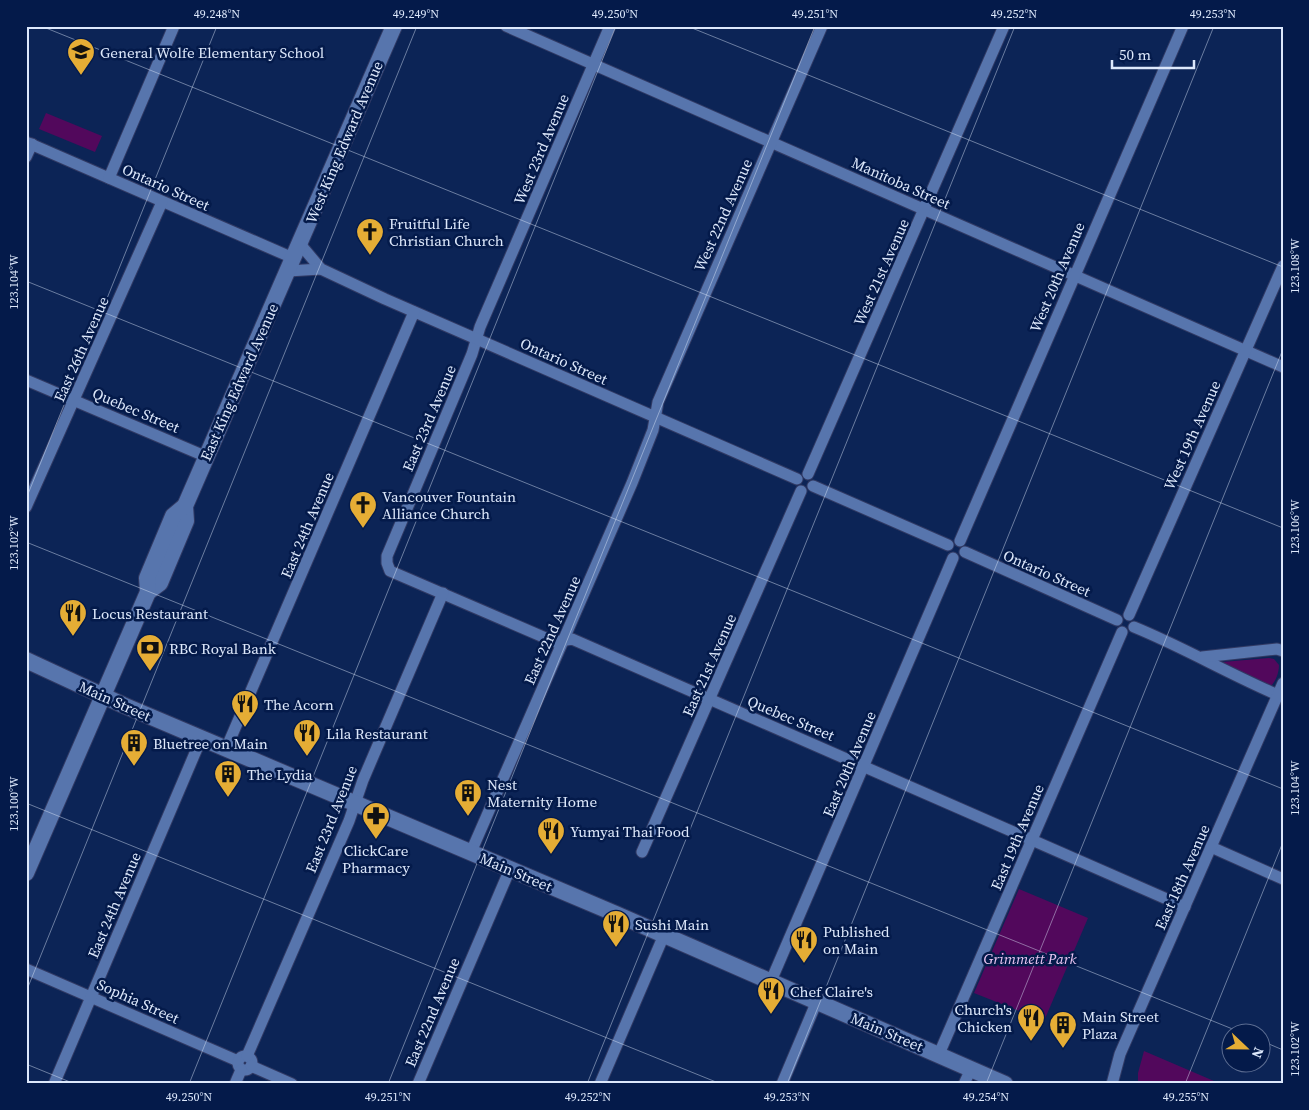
<svg xmlns="http://www.w3.org/2000/svg" width="1309" height="1110" font-family="'Source Serif 4',serif">
<style>
.green{fill:#52085c}
.lines{fill:none;stroke-linecap:round;stroke-linejoin:round}
.street-casing{stroke:#313a64;stroke-width:13}
.secondary-casing{stroke:#313a64;stroke-width:18}
.street{stroke:#5775ad;stroke-width:11}
.secondary{stroke:#5775ad;stroke-width:16}
.ticks{fill:none;stroke:#dde8fb;stroke-width:1;stroke-opacity:0.45}
.labels{text-anchor:middle;dominant-baseline:central;stroke-width:5;stroke-linejoin:round;paint-order:stroke}
.poi-label{font-size:15px;fill:#dde8fb;stroke:#041a4a;text-anchor:start}
.street-label{font-size:15px;fill:#dde8fb;stroke:#041a4a}
.park-label{font-size:15px;font-style:italic;fill:#ecc6f2;stroke:#041a4a}
.neatline{fill:none;stroke:#dde8fb;stroke-width:2}
.ticks-label{font-size:12px;text-anchor:middle;fill:#dde8fb}
</style>
<rect width="100%" height="100%" fill="#0c2456"/>
<g class="green">
<polygon points="46,113 102,136 95,152 39,129"/>
<path d="M1269,658L1274,659L1279,665C1279,672 1276,681 1271,686L1222,665V662Z"/>
<polygon points="1019,889 1088,918 1044,1021 974,993"/>
<polygon points="1144,1051 1221,1084 1138,1084 1138,1073"/>
</g>
<g class="lines">
<defs>
<g id="street">
<polyline points="506,26 1283,367"/>
<polyline points="610,26 480,327 472,354 387,556 387,563 390,571 555,642 572,639 1185,907"/>
<polyline points="26,142 293,258"/>
<polyline points="26,157 32,144"/>
<polyline points="109,178 174,26"/>
<polyline points="300,244 321,269 385,299 797,479"/>
<polyline points="288,271 321,269"/>
<polyline points="26,380 207,457"/>
<polyline points="808,474 1004,26"/>
<polyline points="813,486 948,545"/>
<polyline points="26,507 162,202"/>
<polyline points="960,541 1183,26"/>
<polyline points="965,552 1117,620"/>
<polyline points="1129,615 1283,266"/>
<path d="M1134,627C1183,647 1229,674 1278,695"/>
<polyline points="1202,657 1277,649 1283,651"/>
<polyline points="226,749 414,312"/>
<polyline points="1211,847 1283,879"/>
<polyline points="471,852 632,483 653,430 658,402 822,26"/>
<polyline points="642,852 801,491"/>
<polyline points="26,969 238,1061"/>
<polyline points="771,981 953,558"/>
<polyline points="939,1054 1122,632"/>
<circle cx="245" cy="1063" r="7"/>
<polyline points="247,1056 349,821 363,780 443,593"/>
<polyline points="251,1066 292,1084"/>
<polyline points="54,1084 201,739"/>
<polyline points="235,1084 241,1070"/>
<polyline points="418,1084 510,869"/>
<polyline points="600,1084 664,935"/>
<polyline points="782,1084 817,1001"/>
<polyline points="964,1084 971,1069"/>
<polyline points="1112,1084 1120,1054 1283,683"/>
</g>
<g id="secondary">
<polyline points="148,592 160,583 186,521 185,506 394,26"/>
<polyline points="26,660 123,705 616,914 1005,1084"/>
<polyline points="26,873 148,592 147,578 173,516 185,506"/>
</g>
</defs>
<use href="#street" class="street-casing"/>
<use href="#secondary" class="secondary-casing"/>
<use href="#street" class="street"/>
<use href="#secondary" class="secondary"/>
</g>
<path class="ticks" d="M41,26L1283,528M687,26L1283,267M26,281L1283,789M26,499L217,26M26,542L1240,1032M26,803L721,1084M26,992L417,26M1262,1041L1283,1050M26,1064L75,1084M189,1084L616,26M388,1084L815,26M587,1084L1015,26M787,1084L1214,26M986,1084L1283,349M1185,1084L1283,842"/>
<defs>
<symbol id="school-pin" viewBox="-11 -11 22 30"><path d="M0 17L-7.5 6A9.5 9.5 0 1 1 7.5 6Z" fill="#e5ad35" stroke="#041a4a"/><path d="M0-5L7-2L0 1L-7-2ZM-4 1L0 2.5L4 1V4Q0 6-4 4Z" fill="#111"/></symbol>
<symbol id="church-pin" viewBox="-11 -11 22 30"><path d="M0 17L-7.5 6A9.5 9.5 0 1 1 7.5 6Z" fill="#e5ad35" stroke="#041a4a"/><path d="M-1.2-6h2.4v3.5h3.3v2.4h-3.3V6h-2.4V-.1h-3.3v-2.4h3.3Z" fill="#111"/></symbol>
<symbol id="restaurant-pin" viewBox="-11 -11 22 30"><path d="M0 17L-7.5 6A9.5 9.5 0 1 1 7.5 6Z" fill="#e5ad35" stroke="#041a4a"/><path d="M-5-6h1v4h1v-4h1v4h1v-4h1v5L-1.5 .5V6h-2V.5L-5-1ZM5-6V6H3V1.5H1.5Q1.5-4 5-6Z" fill="#111"/></symbol>
<symbol id="bank-pin" viewBox="-11 -11 22 30"><path d="M0 17L-7.5 6A9.5 9.5 0 1 1 7.5 6Z" fill="#e5ad35" stroke="#041a4a"/><path d="M-6-4H6V4H-6ZM0-2.3a2.3 2.3 0 1 0 0 4.6a2.3 2.3 0 1 0 0-4.6Z" fill="#111"/></symbol>
<symbol id="building-pin" viewBox="-11 -11 22 30"><path d="M0 17L-7.5 6A9.5 9.5 0 1 1 7.5 6Z" fill="#e5ad35" stroke="#041a4a"/><path d="M-4-6H4V6H1V3H-1V6H-4ZM-2.5-4.3h1.7v1.8h-1.7ZM.8-4.3h1.7v1.8H.8ZM-2.5-1h1.7V.8h-1.7ZM.8-1h1.7V.8H.8Z" fill="#111"/></symbol>
<symbol id="pharmacy-pin" viewBox="-11 -11 22 30"><path d="M0 17L-7.5 6A9.5 9.5 0 1 1 7.5 6Z" fill="#e5ad35" stroke="#041a4a"/><path d="M-2-6h4v4h4v4h-4v4h-4v-4h-4v-4h4Z" fill="#111"/></symbol>
</defs>
<g fill-rule="evenodd">
<use href="#school-pin" x="65" y="36" width="32" height="43"/>
<use href="#church-pin" x="354" y="216" width="32" height="43"/>
<use href="#church-pin" x="347" y="489" width="32" height="43"/>
<use href="#restaurant-pin" x="57" y="597" width="32" height="43"/>
<use href="#bank-pin" x="134" y="632" width="32" height="43"/>
<use href="#restaurant-pin" x="229" y="688" width="32" height="43"/>
<use href="#restaurant-pin" x="291" y="717" width="32" height="43"/>
<use href="#building-pin" x="118" y="727" width="32" height="43"/>
<use href="#building-pin" x="212" y="758" width="32" height="43"/>
<use href="#building-pin" x="452" y="777" width="32" height="43"/>
<use href="#pharmacy-pin" x="360" y="800" width="32" height="43"/>
<use href="#restaurant-pin" x="535" y="815" width="32" height="43"/>
<use href="#restaurant-pin" x="600" y="908" width="32" height="43"/>
<use href="#restaurant-pin" x="788" y="924" width="32" height="43"/>
<use href="#restaurant-pin" x="755" y="975" width="32" height="43"/>
<use href="#restaurant-pin" x="1015" y="1002" width="32" height="43"/>
<use href="#building-pin" x="1047" y="1009" width="32" height="43"/>
</g>
<g class="labels">
<g class="poi-label">
<text x="100" y="52">General Wolfe Elementary School</text>
<text x="389" y="223">Fruitful Life<tspan x="389" dy="17">Christian Church</tspan></text>
<text x="382" y="496">Vancouver Fountain<tspan x="382" dy="17">Alliance Church</tspan></text>
<text x="92" y="613">Locus Restaurant</text>
<text x="169" y="648">RBC Royal Bank</text>
<text x="264" y="704">The Acorn</text>
<text x="326" y="733">Lila Restaurant</text>
<text x="153" y="743">Bluetree on Main</text>
<text x="247" y="774">The Lydia</text>
<text x="487" y="784">Nest<tspan x="487" dy="17">Maternity Home</tspan></text>
<text x="570" y="831">Yumyai Thai Food</text>
<text x="376" y="850" text-anchor="middle">ClickCare<tspan x="376" dy="17">Pharmacy</tspan></text>
<text x="635" y="924">Sushi Main</text>
<text x="823" y="931">Published<tspan x="823" dy="17">on Main</tspan></text>
<text x="790" y="991">Chef Claire's</text>
<text x="1012" y="1009" text-anchor="end">Church's<tspan x="1012" dy="17">Chicken</tspan></text>
<text x="1082" y="1016">Main Street<tspan x="1082" dy="17">Plaza</tspan></text>
</g>
<g class="street-label">
<text transform="translate(344 142) rotate(-67)">West King Edward Avenue</text>
<text transform="translate(541 149) rotate(-67)">West 23rd Avenue</text>
<text transform="translate(901 183) rotate(24)">Manitoba Street</text>
<text transform="translate(166 187) rotate(24)">Ontario Street</text>
<text transform="translate(723 215) rotate(-66)">West 22nd Avenue</text>
<text transform="translate(881 272) rotate(-66)">West 21st Avenue</text>
<text transform="translate(1057 277) rotate(-67)">West 20th Avenue</text>
<text transform="translate(81 349) rotate(-66)">East 26th Avenue</text>
<text transform="translate(564 361) rotate(24)">Ontario Street</text>
<text transform="translate(239 382) rotate(-66)">East King Edward Avenue</text>
<text transform="translate(136 410) rotate(23)">Quebec Street</text>
<text transform="translate(429 418) rotate(-67)">East 23rd Avenue</text>
<text transform="translate(1192 435) rotate(-66)">West 19th Avenue</text>
<text transform="translate(307 525) rotate(-67)">East 24th Avenue</text>
<text transform="translate(1047 573) rotate(24)">Ontario Street</text>
<text transform="translate(552 630) rotate(-66)">East 22nd Avenue</text>
<text transform="translate(709 665) rotate(-66)">East 21st Avenue</text>
<text transform="translate(115 701) rotate(24)">Main Street</text>
<text transform="translate(791 718) rotate(23)">Quebec Street</text>
<text transform="translate(849 764) rotate(-67)">East 20th Avenue</text>
<text transform="translate(331 819) rotate(-68)">East 23rd Avenue</text>
<text transform="translate(1017 837) rotate(-67)">East 19th Avenue</text>
<text transform="translate(516 872) rotate(23)">Main Street</text>
<text transform="translate(1182 877) rotate(-66)">East 18th Avenue</text>
<text transform="translate(114 905) rotate(-67)">East 24th Avenue</text>
<text transform="translate(138 1001) rotate(24)">Sophia Street</text>
<text transform="translate(432 1012) rotate(-67)">East 22nd Avenue</text>
<text transform="translate(887 1032) rotate(23)">Main Street</text>
</g>
<g class="park-label">
<text x="1030" y="958">Grimmett Park</text>
</g>
</g>
<rect width="1309" height="1110" fill="none" stroke="#041a4a" stroke-width="55"/>
<g transform="translate(1246 1048) rotate(112)"><circle r="24" fill="#041a4a" stroke="#5b6c91"/>
<path d="M0-4L9 19L0 12L-9 19Z" fill="#e5ad35"/>
<text y="-8" font-size="14" font-weight="bold" text-anchor="middle" fill="#dde8fb">N</text>
</g>
<path d="M1112 60v8h82v-8" fill="none" stroke="#dde8fb" stroke-width="2.5"/>
<text x="1119" y="60" font-size="15" fill="#dde8fb" stroke="#041a4a" stroke-width="4" paint-order="stroke">50 m</text>
<rect x="28" y="28" width="1254" height="1054" class="neatline"/>
<g class="ticks-label">
<text x="217" y="18">49.248°N</text>
<text x="416" y="18">49.249°N</text>
<text x="615" y="18">49.250°N</text>
<text x="815" y="18">49.251°N</text>
<text x="1014" y="18">49.252°N</text>
<text x="1213" y="18">49.253°N</text>
<text transform="translate(1295 266) rotate(-90)" y="4">123.108°W</text>
<text transform="translate(14 282) rotate(-90)" y="4">123.104°W</text>
<text transform="translate(1295 527) rotate(-90)" y="4">123.106°W</text>
<text transform="translate(14 543) rotate(-90)" y="4">123.102°W</text>
<text transform="translate(1295 788) rotate(-90)" y="4">123.104°W</text>
<text transform="translate(14 804) rotate(-90)" y="4">123.100°W</text>
<text transform="translate(1295 1049) rotate(-90)" y="4">123.102°W</text>
<text x="189" y="1101">49.250°N</text>
<text x="388" y="1101">49.251°N</text>
<text x="588" y="1101">49.252°N</text>
<text x="787" y="1101">49.253°N</text>
<text x="986" y="1101">49.254°N</text>
<text x="1186" y="1101">49.255°N</text>
</g>
</svg>
